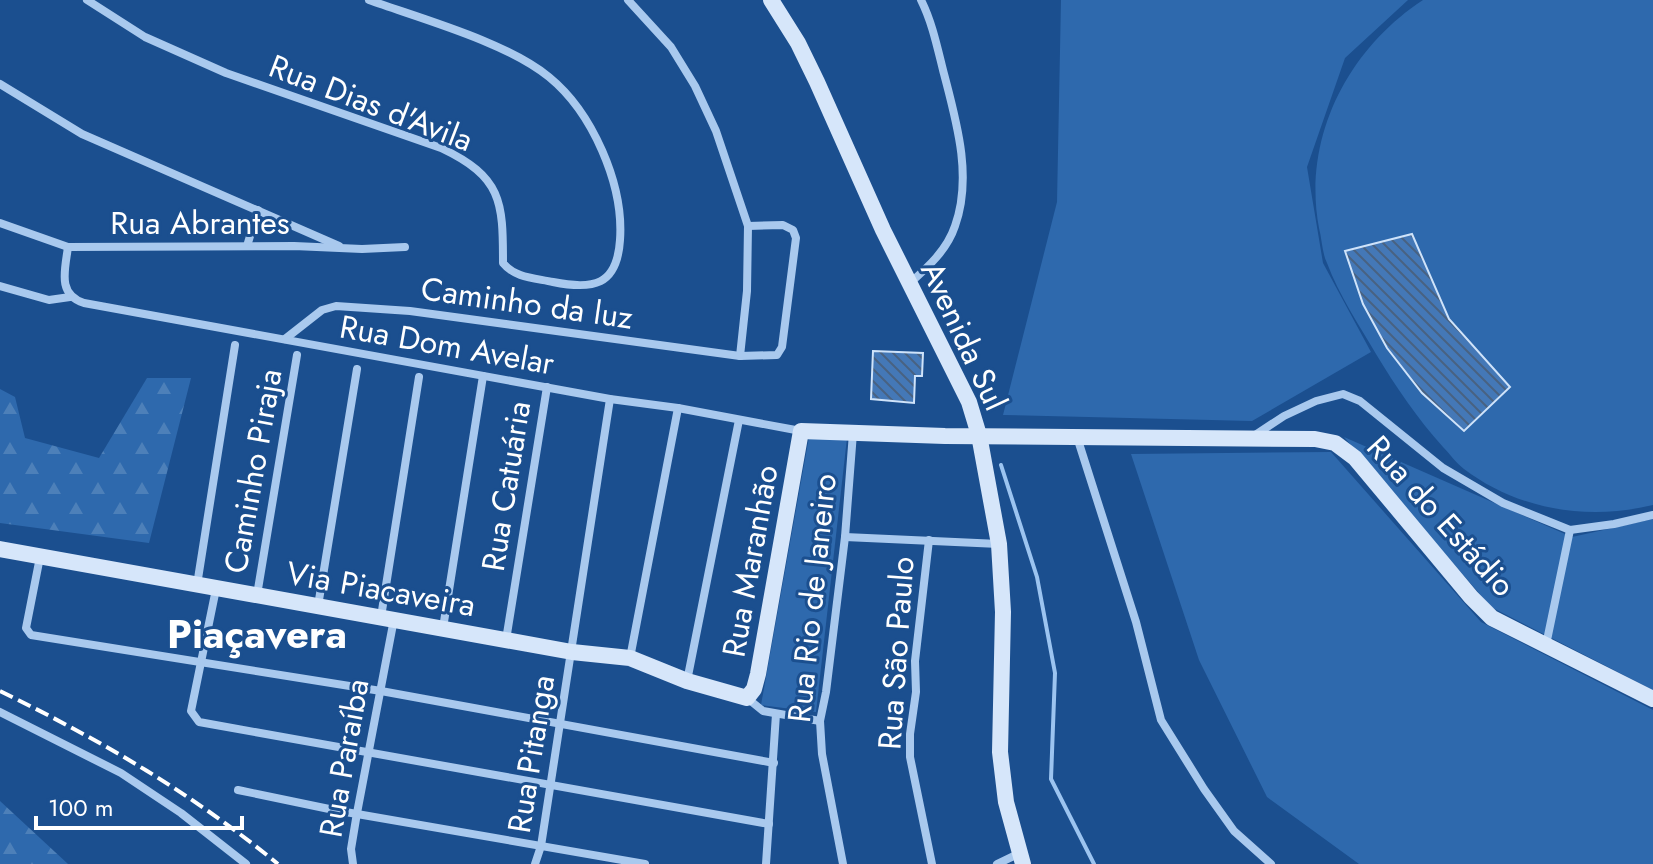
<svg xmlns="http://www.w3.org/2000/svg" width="1653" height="864" font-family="Jost,sans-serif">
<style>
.green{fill:#2e69ad}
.forest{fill:url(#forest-firs)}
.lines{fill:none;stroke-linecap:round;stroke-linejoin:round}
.stream{stroke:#9cc4f0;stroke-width:4}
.building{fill:url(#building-back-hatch);stroke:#cfe3fa;stroke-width:2}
.street{stroke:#a9c9ee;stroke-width:8}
.secondary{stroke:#d6e6fa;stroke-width:16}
.rail{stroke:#fff;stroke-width:4;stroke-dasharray:14 6;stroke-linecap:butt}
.labels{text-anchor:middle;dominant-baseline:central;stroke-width:6;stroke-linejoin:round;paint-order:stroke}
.street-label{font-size:32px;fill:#fff;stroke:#1b4f8f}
.district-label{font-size:40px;font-weight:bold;fill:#fff;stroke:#1b4f8f}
</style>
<defs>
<pattern id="forest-firs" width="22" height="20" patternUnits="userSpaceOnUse" patternTransform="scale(2)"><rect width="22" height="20" fill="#2e69ad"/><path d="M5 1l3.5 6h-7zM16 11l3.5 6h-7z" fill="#4d80b9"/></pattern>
<pattern id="building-back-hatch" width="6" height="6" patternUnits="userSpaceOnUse" patternTransform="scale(2)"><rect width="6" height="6" fill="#4478b7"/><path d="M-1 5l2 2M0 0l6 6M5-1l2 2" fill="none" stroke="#486282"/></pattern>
</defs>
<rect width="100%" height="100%" fill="#1b4f8f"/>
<g class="green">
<polygon points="1061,0 1408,0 1345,58 1307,167 1323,263 1371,352 1252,421 1003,415 1057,202"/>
<path d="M1423,0H1653V505C1588,521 1518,510 1464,469C1456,463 1450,454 1443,447C1417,418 1396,387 1376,354C1359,325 1339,295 1327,263C1322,253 1322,239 1319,228C1302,138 1348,49 1423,0Z"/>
<polygon points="809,437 847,438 816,712 761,705"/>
<polygon points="1344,437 1572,537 1653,519 1653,690 1491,607"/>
<polygon points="1331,452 1481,622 1653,710 1653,864 1359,864 1267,797 1199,660 1131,454"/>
</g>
<g class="forest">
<polygon points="147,378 191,378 149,543 0,523 0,389 15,397 25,438 99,458"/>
<polygon points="0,801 68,864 0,864"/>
</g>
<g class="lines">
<polyline class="stream" points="1001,465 1037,577 1055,673 1051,779 1094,864"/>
</g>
<g class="building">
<polygon points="1412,234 1449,319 1510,387 1464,431 1422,393 1387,348 1363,304 1345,251"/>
<polygon points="873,351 923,353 922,376 915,376 914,403 871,399"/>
</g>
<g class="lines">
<g class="street">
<path d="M87,0L145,37L226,73L441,148C502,177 503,201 503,263C515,278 535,278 553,282C593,290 617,286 620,240C624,184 592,112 549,77C506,42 422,19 369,0"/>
<polyline points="628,0 671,47 695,86 716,131 748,226 747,291 740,356"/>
<polyline points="0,84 82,134 339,246"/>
<polyline points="0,223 68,247 294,246 362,249 405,247"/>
<polyline points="247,246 258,210"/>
<path d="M68,247C65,270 57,294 84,303L610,399L678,408L801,431"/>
<path d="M910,283C928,267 947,250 955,226C973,176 956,120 943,70C937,46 932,22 921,0"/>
<polyline points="0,286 49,300 70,297"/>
<polyline points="285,339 322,310 336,306 410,311 740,356 777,355 782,347 796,238 793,230 783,225 748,226"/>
<polyline points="1255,435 1284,416 1316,401 1343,394 1360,401 1443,468 1503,503 1570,530 1546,645"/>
<polyline points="1077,437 1136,622 1161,720 1204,789 1234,831 1271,864"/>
<polyline points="1570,530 1614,524 1653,515"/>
<polyline points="845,537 999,544"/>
<polyline points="929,540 915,661 916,692 910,734 910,757 932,864"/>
<polyline points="40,557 26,628 31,635 381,691 774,763"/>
<polyline points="197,585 235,345"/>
<polyline points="216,589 191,711 199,722 769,824"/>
<polyline points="257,595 297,355"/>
<polyline points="318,606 357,369"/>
<polyline points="381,617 419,377"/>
<polyline points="443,628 483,376"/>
<polyline points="506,640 547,387"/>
<polyline points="630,658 678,408"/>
<polyline points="687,681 739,420"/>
<polyline points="747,698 763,711 820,721"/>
<polyline points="0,712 121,773 181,813 246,864"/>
<polyline points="238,790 334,810 645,864"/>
<polyline points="353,864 351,849 357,813 394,619"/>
<polyline points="535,864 541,846 610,399"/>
<polyline points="766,864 776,714"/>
<polyline points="843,864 822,754 820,721 826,692 845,537 853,433"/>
<polyline points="997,864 1020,853"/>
</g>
<g class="secondary">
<polyline points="771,0 798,43 817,82 883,230 969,402 979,435 999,544 1003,612 1000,752 1006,802 1023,864"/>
<polyline points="0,549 572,652 630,658 687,681 747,698 754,689 758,674 801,431 945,436 1315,439 1335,443 1355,458 1471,597 1492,618 1653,699"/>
</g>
<path class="rail" d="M0,691C102,741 190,792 278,864"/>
</g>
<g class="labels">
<g class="street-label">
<text transform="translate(371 103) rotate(21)">Rua Dias d'Avila</text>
<text x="200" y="223">Rua Abrantes</text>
<text transform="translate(527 303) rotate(8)">Caminho da luz</text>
<text transform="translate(964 336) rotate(65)">Avenida Sul</text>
<text transform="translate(447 345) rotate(10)">Rua Dom Avelar</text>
<text transform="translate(253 471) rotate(-80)">Caminho Piraja</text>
<text transform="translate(506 486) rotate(-81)">Rua Catuária</text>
<text transform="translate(1441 516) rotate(48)">Rua do Estádio</text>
<text transform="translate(750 561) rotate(-80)">Rua Maranhão</text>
<text transform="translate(381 589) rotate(10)">Via Piacaveira</text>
<text transform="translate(812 598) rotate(-84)">Rua Rio de Janeiro</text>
<text transform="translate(896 653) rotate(-86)">Rua São Paulo</text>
<text transform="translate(531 754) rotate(-81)">Rua Pitanga</text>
<text transform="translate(344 758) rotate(-80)">Rua Paraíba</text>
</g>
<g class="district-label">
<text x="257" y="634">Piaçavera</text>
</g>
</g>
<path d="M36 816v12h206v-12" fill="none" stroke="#ffffff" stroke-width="4"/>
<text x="48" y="816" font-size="24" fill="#ffffff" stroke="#1b4f8f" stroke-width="6" paint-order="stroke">100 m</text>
</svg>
